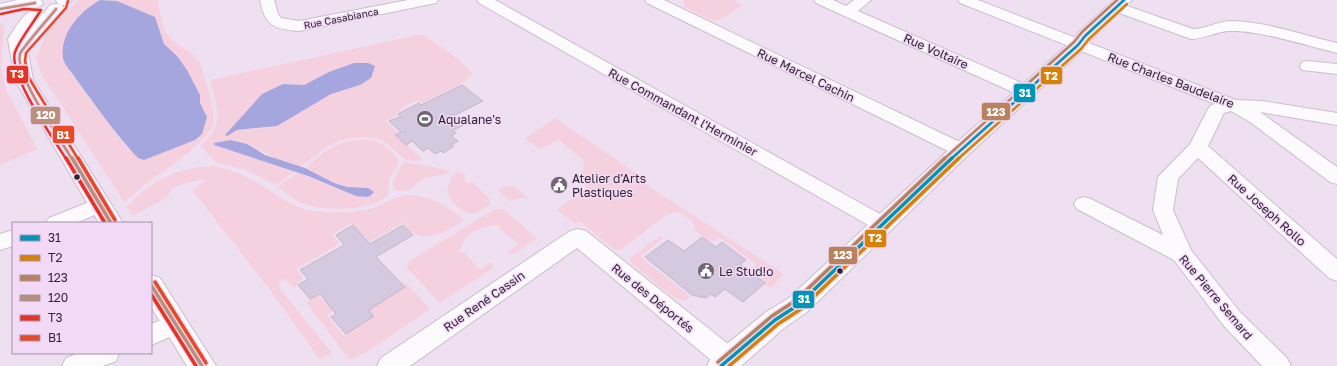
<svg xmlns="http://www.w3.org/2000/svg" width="1337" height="366" font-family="'Golos Text',sans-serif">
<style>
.green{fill:#f5d1e0;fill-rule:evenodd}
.water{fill:#a5a6dd}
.building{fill:#d4c9df;stroke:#c1b8c6}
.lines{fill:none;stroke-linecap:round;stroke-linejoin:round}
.minor-casing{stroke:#c9bfcc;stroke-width:2}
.major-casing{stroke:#c9bfcc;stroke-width:2}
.minor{fill:#fcfafd;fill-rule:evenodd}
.major{fill:#fcfafd;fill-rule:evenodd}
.bus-1-far1-casing{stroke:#f2daf7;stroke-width:5}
.bus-1-casing{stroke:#f2daf7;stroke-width:6}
.bus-2-far1-casing{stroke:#f2daf7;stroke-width:5}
.bus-2-casing{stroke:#f2daf7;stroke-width:6}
.bus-3-far1-casing{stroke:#f2daf7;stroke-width:5}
.bus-3-casing{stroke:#f2daf7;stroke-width:6}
.bus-4-far1-casing{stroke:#f2daf7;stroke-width:5}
.bus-4-casing{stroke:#f2daf7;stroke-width:6}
.bus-5-far1-casing{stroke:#f2daf7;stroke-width:5}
.bus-5-casing{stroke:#f2daf7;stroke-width:6}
.bus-6-far1-casing{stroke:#f2daf7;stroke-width:5}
.bus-6-casing{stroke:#f2daf7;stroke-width:6}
.bus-1-far1{stroke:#0094b7;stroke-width:2.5}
.bus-1{stroke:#0094b7;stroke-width:3.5}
.bus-2-far1{stroke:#d58207;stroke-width:2.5}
.bus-2{stroke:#d58207;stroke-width:3.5}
.bus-3-far1{stroke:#b9825d;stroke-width:2.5}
.bus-3{stroke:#b9825d;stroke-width:3.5}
.bus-4-far1{stroke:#ba8f7c;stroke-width:2.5}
.bus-4{stroke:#ba8f7c;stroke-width:3.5}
.bus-5-far1{stroke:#e63323;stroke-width:2.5}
.bus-5{stroke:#e63323;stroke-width:3.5}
.bus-6-far1{stroke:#e84927;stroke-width:2.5}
.bus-6{stroke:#e84927;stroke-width:3.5}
.bus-dot{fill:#2e2530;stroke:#f2daf7;stroke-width:1.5}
.labels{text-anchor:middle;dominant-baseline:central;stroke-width:3;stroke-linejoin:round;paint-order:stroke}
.far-street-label{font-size:10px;fill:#2e2530;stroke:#f2daf7}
.street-label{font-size:12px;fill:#2e2530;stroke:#f2daf7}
.poi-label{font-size:12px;fill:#2e2530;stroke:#f2daf7;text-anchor:start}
.line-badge{stroke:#f2daf7;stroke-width:1.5}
.badge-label{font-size:11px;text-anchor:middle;font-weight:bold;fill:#fff}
</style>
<rect width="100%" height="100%" fill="#eee0f1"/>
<g class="green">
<path d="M79,0H100C79,12 61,32 63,58C64,66 119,139 127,147C132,152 139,155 144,160L161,153L207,117L200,103V95L187,70L177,56L164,44L155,17L117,1L108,0H157C161,11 161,29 169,37C178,47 191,49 199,62C205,74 216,111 213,124C209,140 169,168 155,177C144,184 135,194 124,202L42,75L36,58L45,37L53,24Z"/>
<polygon points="684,0 732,0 743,5 715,22 684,7"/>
<polygon points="0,23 3,24 4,26 1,69 6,90 37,149 0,165"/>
<path d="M422,34L453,55L473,74L463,83L422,103L415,101L404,106L405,108L396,113L398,115L385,121L398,132L394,134L422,159L420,161L405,160L384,141L377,138L361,137L341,140L329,146L300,167L280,161L247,144L230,140L214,143V145L294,172L279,183L274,184L246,170L215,162L201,146C204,140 210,137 214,131C222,117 214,95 210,80ZM362,63L372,64L360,85L331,94L267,128L237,130L225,135L262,94L283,84L304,85Z"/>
<path d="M555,118L633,171L643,179L645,184L784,274L771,288L762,283L764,281L763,279L751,270L756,264L719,237L712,242L695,231C696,221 685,215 676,212L666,215L621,250H615L579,221L575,224L557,210C562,205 570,199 577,197C582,197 584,199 589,196L582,175L584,161L559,140L541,149L524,139Z"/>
<path d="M368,139C380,142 394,151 399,162L389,179L388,195C373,211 326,211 307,205C296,202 287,194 278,187L281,184L298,173L356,196L367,197L368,188L347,187L334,183L305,168C327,149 338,140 368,139Z"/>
<path d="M403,162L429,166L449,171C442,178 433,175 425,178C413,183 415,193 397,191L393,187L392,183Z"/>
<path d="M214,166C234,170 252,178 269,190C287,201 300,211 321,212C338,213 354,213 370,209C381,206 390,199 401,196C423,192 449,206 464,220C450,229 432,241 414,234C410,232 406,226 402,223L370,242L351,223L332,235L340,244L296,269L303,278L294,288L283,278L278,286L332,353L320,360L270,290L193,191L206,179L183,184L172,189L166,198L133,216L127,207C149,181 180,166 214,166Z"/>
<path d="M457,172L462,173L466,176L464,180L468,184L472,181L490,199V204C486,208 479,213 473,214C462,214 449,201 447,191C449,183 450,177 457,172Z"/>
<polygon points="514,186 529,199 521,198 510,201 498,191 501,187"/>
<path d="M495,209H503L537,238L514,254L506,252L519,244L500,229V225C481,226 463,232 460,253L464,252L480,270L491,262L493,268L440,303L407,268L410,261Z"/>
<polygon points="660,236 663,238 640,257 690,296 685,301 673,297 631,263 630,258"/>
<polygon points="403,283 406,283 430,309 367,352 350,360 307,304 308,301 318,295 323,301 333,294 359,295 327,315 343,336 375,315 370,309 405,287"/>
</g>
<g class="water">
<path d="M100,0L117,1L155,17L164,44L177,56L187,70L200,95V103L207,117L202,134L195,140L144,160L138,158C115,134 96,106 76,79C73,73 64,65 63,58C60,33 79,12 100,0Z"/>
<polygon points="354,63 368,63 375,66 371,78 360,85 331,94 277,126 237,130 227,136 225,135 262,94 283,84 304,85 329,72"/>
<polygon points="230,140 247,144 265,155 305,168 334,183 347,187 368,188 374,192 370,196 367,197 356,196 308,176 214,145 214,143"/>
</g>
<g class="building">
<polygon points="462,85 483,101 453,116 464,125 453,130 456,133 451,136 458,141 452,144 454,146 443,153 441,151 435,154 428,148 423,151 412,141 406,145 395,135 401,132 389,121 401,116 398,114 419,103 421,105"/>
<polygon points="353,225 370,244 403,225 413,235 376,257 405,287 369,310 374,316 346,334 331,317 336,314 320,294 310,299 298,285 308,279 300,270 344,245 336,235"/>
<polygon points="702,237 716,247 722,242 746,260 740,264 765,283 743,302 725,289 715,297 711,294 706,298 692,295 645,257 668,240 684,251"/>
</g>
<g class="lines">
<defs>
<g id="minor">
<path d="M56,0H72C69,5 64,6 58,4Z"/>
<path d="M260,0H274L278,14L281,18L299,21L408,0H438L436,3L431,4L299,31C274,29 265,26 260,0Z"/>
<polygon points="477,0 495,0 889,219 893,224 889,229 882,232 875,229 479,3"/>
<polygon points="645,0 664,0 968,146 971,150 968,154 961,156 954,154 647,3"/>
<polygon points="814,0 833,0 846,6 854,0 871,0 858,11 1031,87 1034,91 1031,95 1025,96 1019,95 842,15 816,3"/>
<polygon points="958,0 978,0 1236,100 1262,101 1337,113 1337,125 1260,112 1337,167 1337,184 1330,182 1250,122 1231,111 1224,113 1208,146 1337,259 1337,281 1329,278 1198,158 1178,179 1173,210 1191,250 1240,312 1287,358 1291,366 1262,366 1224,326 1174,260 1077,209 1074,204 1077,199 1084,197 1091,199 1163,235 1153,210 1158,177 1190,144 1208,109 1211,105 1215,104 960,3"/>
<path d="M1116,2L1193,29C1206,29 1218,21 1232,21C1267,22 1303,35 1337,43V53C1307,46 1260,30 1230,31C1217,31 1205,39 1191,39L1111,10L1108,7L1111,4Z"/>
<polygon points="1308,61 1337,64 1337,74 1302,70 1300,66 1302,62"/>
<polygon points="99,198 106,200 109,205 106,210 76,223 45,223 49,218"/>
<polygon points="578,229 586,231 737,351 740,359 737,366 718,366 577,248 410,366 377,366 381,358 570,231"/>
<polygon points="13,230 13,246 0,250 0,234"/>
<polygon points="176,314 184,317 188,324 184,331 151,345 151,324"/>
<polygon points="79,353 119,353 116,361 103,366 62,366 66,358"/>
</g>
<g id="major">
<polygon points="17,0 41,0 43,3 41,6 0,14 0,4"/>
<polygon points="1114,0 1132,0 1091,40 1084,49 968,155 807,312 784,328 741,366 707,366 711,357 766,312 789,298 954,145 1072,41 1079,32"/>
<path d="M56,4L62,5L64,9L62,13C53,24 42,46 26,42L33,80L123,223H99L15,80L8,39C16,27 25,7 41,10L43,14L50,5Z"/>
<polygon points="151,275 160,278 216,366 187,366 151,307"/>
</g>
</defs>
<use href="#minor" class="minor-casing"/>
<use href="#major" class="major-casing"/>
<use href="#minor" class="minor"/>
<use href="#major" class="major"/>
<defs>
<polyline id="bus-1-far1" points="951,159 1078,45 1085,36 1124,0"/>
<polyline id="bus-1" points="721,366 775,320 798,305 952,158"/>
<polyline id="bus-2-far1" points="958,159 1081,49 1089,39 1127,4"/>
<polyline id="bus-2" points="729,366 778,324 801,309 959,158"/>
<polyline id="bus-3-far1" points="944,159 1074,42 1082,32 1117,0"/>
<polyline id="bus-3" points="718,362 772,316 795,301 945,158"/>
<g id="bus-4-far1">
<polyline points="0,9 35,3"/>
<path d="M56,9C50,17 22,48 20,54C14,74 61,140 72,159"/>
</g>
<g id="bus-4">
<polyline points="72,158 111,223"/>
<polyline points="151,285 202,366"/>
</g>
<path id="bus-5-far1" d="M1,14L24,9L41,10C34,22 20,39 15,52C8,75 54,139 66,159"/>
<g id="bus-5">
<polyline points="66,158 105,223"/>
<polyline points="151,294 196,366"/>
</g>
<polyline id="bus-6-far1" points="68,1 66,8 26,53 25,61 29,78 78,159"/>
<g id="bus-6">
<polyline points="78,158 115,220"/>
<polyline points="155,282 206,363"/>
</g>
</defs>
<use href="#bus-1-far1" class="bus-1-far1-casing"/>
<use href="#bus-1" class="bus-1-casing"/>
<use href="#bus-2-far1" class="bus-2-far1-casing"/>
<use href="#bus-2" class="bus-2-casing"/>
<use href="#bus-3-far1" class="bus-3-far1-casing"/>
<use href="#bus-3" class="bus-3-casing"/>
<use href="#bus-4-far1" class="bus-4-far1-casing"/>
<use href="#bus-4" class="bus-4-casing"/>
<use href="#bus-5-far1" class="bus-5-far1-casing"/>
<use href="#bus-5" class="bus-5-casing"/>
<use href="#bus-6-far1" class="bus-6-far1-casing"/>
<use href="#bus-6" class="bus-6-casing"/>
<use href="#bus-1-far1" class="bus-1-far1"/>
<use href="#bus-1" class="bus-1"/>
<use href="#bus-2-far1" class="bus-2-far1"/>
<use href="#bus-2" class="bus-2"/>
<use href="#bus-3-far1" class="bus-3-far1"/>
<use href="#bus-3" class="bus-3"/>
<use href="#bus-4-far1" class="bus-4-far1"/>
<use href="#bus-4" class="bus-4"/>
<use href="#bus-5-far1" class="bus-5-far1"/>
<use href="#bus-5" class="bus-5"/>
<use href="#bus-6-far1" class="bus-6-far1"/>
<use href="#bus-6" class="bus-6"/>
</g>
<defs>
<symbol id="stadium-disc" viewBox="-11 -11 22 22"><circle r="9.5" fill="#716674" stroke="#f2daf7"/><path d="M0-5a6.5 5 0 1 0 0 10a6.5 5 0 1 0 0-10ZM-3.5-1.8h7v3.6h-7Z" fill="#fff"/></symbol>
<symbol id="civic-disc" viewBox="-11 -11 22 22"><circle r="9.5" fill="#716674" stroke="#f2daf7"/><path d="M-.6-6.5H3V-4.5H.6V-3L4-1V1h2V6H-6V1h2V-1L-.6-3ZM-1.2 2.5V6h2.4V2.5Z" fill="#fff"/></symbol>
</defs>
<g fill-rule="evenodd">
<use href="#stadium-disc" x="415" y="109" width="20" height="20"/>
<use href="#civic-disc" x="549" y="175" width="20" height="20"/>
<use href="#civic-disc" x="696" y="261" width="20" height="20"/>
</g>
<g class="bus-dot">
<circle cx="77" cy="177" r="3.5"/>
<circle cx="840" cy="271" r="3.5"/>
</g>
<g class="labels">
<g class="far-street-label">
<text transform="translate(341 18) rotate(-11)">Rue Casabianca</text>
</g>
<g class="street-label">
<text transform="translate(936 51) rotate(24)">Rue Voltaire</text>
<text transform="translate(806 75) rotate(26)">Rue Marcel Cachin</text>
<text transform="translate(1171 80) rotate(21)">Rue Charles Baudelaire</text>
<text transform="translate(683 112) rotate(29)">Rue Commandant l'Herminier</text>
<text transform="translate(1267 210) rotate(42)">Rue Joseph Rollo</text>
<text transform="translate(1216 297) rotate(50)">Rue Pierre Semard</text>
<text transform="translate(653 298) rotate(39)">Rue des Déportés</text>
<text transform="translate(484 301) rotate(-35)">Rue René Cassin</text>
</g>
<g class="poi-label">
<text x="438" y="119">Aqualane's</text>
<text x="572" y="178">Atelier d'Arts<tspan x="572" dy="14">Plastiques</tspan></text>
<text x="719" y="271">Le Stud!o</text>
</g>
</g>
<g class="line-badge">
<rect x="6" y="65" width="23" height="19" rx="4" fill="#e63323"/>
<rect x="1040" y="66" width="23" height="19" rx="4" fill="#d58207"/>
<rect x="1013" y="83" width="23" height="20" rx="4" fill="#0094b7"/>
<rect x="981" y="102" width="30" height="19" rx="4" fill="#b9825d"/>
<rect x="30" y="106" width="31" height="19" rx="4" fill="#ba8f7c"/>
<rect x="52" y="125" width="23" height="19" rx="4" fill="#e84927"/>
<rect x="864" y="229" width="23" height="19" rx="4" fill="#d58207"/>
<rect x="828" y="246" width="30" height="19" rx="4" fill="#b9825d"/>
<rect x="792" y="290" width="23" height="19" rx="4" fill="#0094b7"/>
</g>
<g class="badge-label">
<text x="17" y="78">T3</text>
<text x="1051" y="80">T2</text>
<text x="1025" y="97">31</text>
<text x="996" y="116">123</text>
<text x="46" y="119">120</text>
<text x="63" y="139">B1</text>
<text x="875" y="242">T2</text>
<text x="843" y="259">123</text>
<text x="804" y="303">31</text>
</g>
<rect x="12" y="222" width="140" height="132" fill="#f2daf7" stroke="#a492a7"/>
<rect x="20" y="235" width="20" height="6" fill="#0094b7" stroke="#a492a7"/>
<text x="48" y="242" font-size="12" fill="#2e2530">31</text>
<rect x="20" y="255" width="20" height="6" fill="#d58207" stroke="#a492a7"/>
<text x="48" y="262" font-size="12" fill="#2e2530">T2</text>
<rect x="20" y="275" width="20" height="6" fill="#b9825d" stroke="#a492a7"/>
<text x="48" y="282" font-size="12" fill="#2e2530">123</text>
<rect x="20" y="295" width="20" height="6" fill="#ba8f7c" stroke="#a492a7"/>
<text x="48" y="302" font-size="12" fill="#2e2530">120</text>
<rect x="20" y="315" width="20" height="6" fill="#e63323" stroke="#a492a7"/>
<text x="48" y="322" font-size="12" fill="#2e2530">T3</text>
<rect x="20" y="335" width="20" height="6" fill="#e84927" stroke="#a492a7"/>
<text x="48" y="342" font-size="12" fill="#2e2530">B1</text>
</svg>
